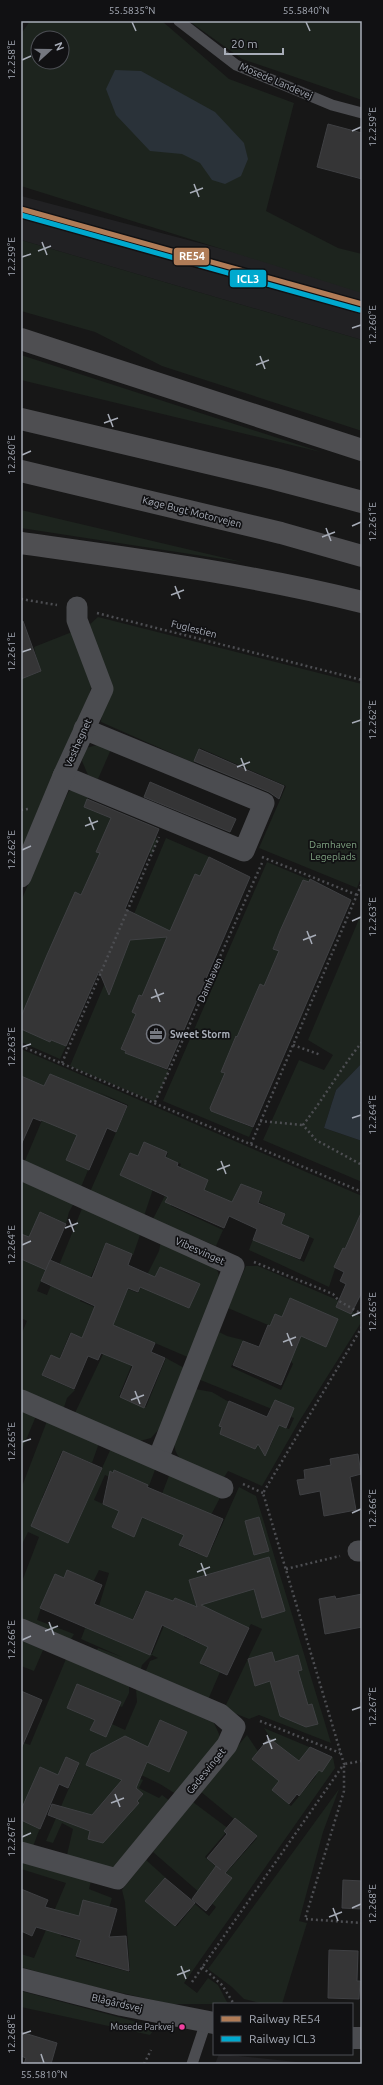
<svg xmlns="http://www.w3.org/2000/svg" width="383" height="2085" font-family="Ubuntu,sans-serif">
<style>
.built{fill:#212123}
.green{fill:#1d241e;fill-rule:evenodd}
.water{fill:#2a3239}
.building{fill:#353536;stroke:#3f4043}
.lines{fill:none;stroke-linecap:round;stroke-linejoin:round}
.path{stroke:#4d4e52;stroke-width:2.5;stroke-dasharray:2 3;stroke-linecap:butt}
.service{stroke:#4b4c50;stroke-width:11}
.minor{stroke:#4b4c50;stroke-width:21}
.tertiary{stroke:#4b4c50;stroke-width:22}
.motorway{stroke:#4e4e51;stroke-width:22}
.rail-1-casing{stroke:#111113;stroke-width:8}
.rail-2-casing{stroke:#111113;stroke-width:8}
.rail-1{stroke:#b07c57;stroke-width:5}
.rail-2{stroke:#00a9ce;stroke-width:5}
.ticks{fill:none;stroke:#a8adb8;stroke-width:1.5}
.bus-dot{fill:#f240a1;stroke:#111113;stroke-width:1.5}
.labels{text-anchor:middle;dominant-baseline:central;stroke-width:3.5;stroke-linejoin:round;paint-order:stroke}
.bus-label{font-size:9px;fill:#a8adb8;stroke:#111113;text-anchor:end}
.street-label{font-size:10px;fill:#a8adb8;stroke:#111113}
.park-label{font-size:10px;fill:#7fa381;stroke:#111113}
.poi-label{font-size:10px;font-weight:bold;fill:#a8adb8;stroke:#111113;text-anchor:start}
.line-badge{stroke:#111113;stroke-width:1.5}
.badge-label{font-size:11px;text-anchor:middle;font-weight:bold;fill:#fff}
.neatline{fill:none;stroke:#a8adb8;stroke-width:1.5}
.ticks-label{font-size:10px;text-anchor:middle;fill:#a8adb8}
</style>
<rect width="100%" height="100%" fill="#171717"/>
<g class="built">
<polygon points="21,196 279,264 362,289 362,340 21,240"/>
<polygon points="219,2054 220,2054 315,2064 215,2064"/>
</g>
<g class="green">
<path d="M30,21H162L229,79L294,103L266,211L338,248L362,254V293L21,186V34ZM38,38H62V62H38Z"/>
<polygon points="189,21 362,21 362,100 242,59"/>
<polygon points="21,240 362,340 362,431 162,366 95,332 21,311"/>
<polygon points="21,355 321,452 21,380"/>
<polygon points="21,510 242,562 21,528"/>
<polygon points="98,617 362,684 362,875 357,888 259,848 286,786 200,748 194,763 101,722 106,674 88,626"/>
<polygon points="72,632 91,687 87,704 21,850 21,679 40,672 34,647"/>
<polygon points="101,744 112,747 98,779 88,775 82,761 86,748"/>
<polygon points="81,788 89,793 86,807 158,839 152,854 109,833 24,1030 66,1046 60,1059 21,1042 21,901 66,797 69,791"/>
<polygon points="166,838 210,857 125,1052 169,1071 155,1102 70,1066"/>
<polygon points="267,862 310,880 212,1111 253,1128 249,1137 163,1101"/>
<polygon points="362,912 362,1063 336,1090 324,1128 362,1141 362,1182 263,1140 299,1060 324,1070 333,1055 308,1040"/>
<polygon points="21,1049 362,1196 362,1232 355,1229 335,1269 329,1287 249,1250 253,1239 304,1262 314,1239 281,1224 286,1214 259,1202 263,1192 250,1187 247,1194 235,1204 183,1181 171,1206 223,1230 216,1246 153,1219 181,1164 166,1158 168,1153 145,1143 153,1189 144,1216 90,1192 128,1105 98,1092 110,1098 100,1118 64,1130 78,1135 89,1168 81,1187 24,1163 59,1080 45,1087 21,1079"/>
<polygon points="21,1181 74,1203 69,1212 66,1224 41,1212 21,1257"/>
<polygon points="83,1206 141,1232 133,1255 106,1243 80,1301 108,1313 115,1297 123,1301 128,1289 138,1293 159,1251 161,1241 210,1262 218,1272 220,1284 190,1358 113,1325 139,1347 119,1396 146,1407 166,1358 186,1369 159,1429 151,1438 140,1441 74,1415 106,1348 70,1333 59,1360 51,1357 43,1376 75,1390 67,1398 63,1410 21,1391 21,1335 27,1321 21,1318 21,1258 46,1269 37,1291 47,1295"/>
<path d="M246,1266H258L335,1299L362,1318V1321L300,1420L262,1486L228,1471L223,1479C214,1474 184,1463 179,1457C165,1441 187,1406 195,1389L212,1392L229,1402L220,1427L270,1447L279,1425L289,1429L294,1418L198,1379L219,1332L227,1336L243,1340L231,1367L281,1390L293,1364L288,1357L296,1337L228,1308Z"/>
<polygon points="21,1409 36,1416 21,1452"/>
<polygon points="47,1421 99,1443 92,1463 62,1451 42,1498 71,1511 80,1517 112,1446 156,1467 149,1486 115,1471 112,1478 105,1475 94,1500 110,1507 117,1492 134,1536 143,1516 160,1499 170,1473 222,1494 211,1515 186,1535 181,1547 198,1554 202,1547 211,1550 239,1487 256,1496 331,1743 259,1715 249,1719 224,1709 262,1629 251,1624 247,1631 192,1618 184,1637 209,1647 202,1665 220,1672 207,1702 144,1675 150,1661 158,1658 152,1655 142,1665 140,1673 94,1655 98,1648 122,1657 81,1639 86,1626 152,1654 169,1614 140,1602 127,1632 99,1606 109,1573 99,1570 93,1582 65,1579 41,1608 37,1620 74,1634 69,1643 21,1622 21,1584 39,1537 28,1532 21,1546 21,1489"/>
<polygon points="21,1640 43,1650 34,1671 21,1666"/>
<polygon points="66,1659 129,1685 129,1693 122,1707 79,1689 99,1719 95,1732 106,1737 112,1724 125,1730 137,1702 136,1689 214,1723 219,1734 219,1744 179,1796 160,1784 139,1774 152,1752 123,1771 143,1780 139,1788 159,1798 162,1795 171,1802 121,1864 109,1869 66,1859 73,1829 62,1823 53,1843 46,1841 79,1765 66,1760 59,1776 21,1817 21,1719 32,1723 24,1743 30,1745"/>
<polygon points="264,1728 333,1757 335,1768 184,1983 197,1993 208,1978 218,1985 228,2004 171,2004 73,1982 21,1967 21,1954 34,1958 66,1883 21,1869 21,1861 91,1881 89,1889 112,1898 109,1908 86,1921 67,1915 61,1936 82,1941 76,1958 130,1972 125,1902 122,1890 146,1860 166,1878 147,1902 177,1926 195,1904 209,1916 216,1907 153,1852 193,1802 229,1829 205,1857 225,1874 257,1838 200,1791 247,1735 259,1753 253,1760 280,1782 273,1791 291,1806 316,1776 271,1739"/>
<polygon points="339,1789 323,1832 299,1921 307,1923 282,2004 264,2004 244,1999 232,1987 208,1969"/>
<polygon points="21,1820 40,1828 32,1849 21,1845"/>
<polygon points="21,1991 156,2027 150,2035 21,2007"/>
</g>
<g class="water">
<polygon points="115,70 141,71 215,112 244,143 248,159 241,176 225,184 212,180 200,163 182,154 150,151 116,115 106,89"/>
<polygon points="362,1063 362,1141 324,1128 336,1090"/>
</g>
<g class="building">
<polygon points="328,124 362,133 362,179 317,167"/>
<polygon points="23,621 41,671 21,679 21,622"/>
<polygon points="199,749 284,786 279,799 269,792 194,761"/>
<polygon points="150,782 236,819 230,832 144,797"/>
<polygon points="87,799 159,829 125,909 170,931 195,874 200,876 209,857 250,877 167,1069 125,1053 126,1051 121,1049 136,1014 132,1012 139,995 142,996 167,937 130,940 109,995 99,971 66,1046 51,1040 50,1042 21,1029 21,1017 47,955 75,892 81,895 100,853 96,852 111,818 84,807"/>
<polygon points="310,879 351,900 253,1127 211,1111 210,1108 225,1073 221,1072 236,1036 237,1037 260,984 264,986 279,951 273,949 280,931 303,880 309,882"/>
<polygon points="50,1074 127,1106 116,1132 107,1128 89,1170 66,1160 77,1135 41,1120 41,1121 33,1118 21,1145 21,1076 44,1086"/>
<polygon points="144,1142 167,1152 165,1157 178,1163 177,1166 208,1180 204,1190 232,1202 241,1184 262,1192 258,1203 285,1214 281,1224 309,1236 300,1259 253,1240 257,1229 229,1216 224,1228 165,1202 168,1197 120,1175 130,1153 138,1156"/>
<polygon points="362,1211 362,1292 351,1314 336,1307 346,1284 340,1281 344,1272 334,1267 343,1248 345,1249"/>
<polygon points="40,1212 66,1224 46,1270 21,1259 21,1234 29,1237"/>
<polygon points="106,1243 132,1254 128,1265 155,1277 160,1267 200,1284 189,1308 140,1287 138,1292 128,1288 113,1325 155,1343 151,1352 165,1358 144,1408 120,1397 133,1366 101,1353 98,1360 88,1356 74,1389 42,1375 51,1355 60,1359 71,1333 82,1338 95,1306 41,1281 50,1260 92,1278"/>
<polygon points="290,1298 338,1319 326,1347 301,1336 281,1385 233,1365 243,1341 259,1347 268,1325 270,1326 275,1314 282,1317"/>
<polygon points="275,1400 294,1408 286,1428 279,1425 265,1456 258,1444 255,1449 220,1434 222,1427 219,1426 229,1401 267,1417"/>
<polygon points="63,1451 102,1468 68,1543 31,1526"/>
<polygon points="358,1454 361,1474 350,1477 356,1510 324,1516 320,1491 300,1495 297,1480 305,1479 304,1470 331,1465 330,1459"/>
<polygon points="114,1470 148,1485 147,1487 223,1519 207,1557 179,1545 184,1535 142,1517 134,1537 112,1527 119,1511 103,1504 110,1471 113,1473"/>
<polygon points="259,1517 269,1551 254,1555 245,1521"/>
<polygon points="269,1557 285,1611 262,1618 254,1589 201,1605 249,1628 227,1675 200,1663 208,1647 162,1625 150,1655 40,1608 55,1574 64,1578 67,1570 102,1585 94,1604 133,1620 146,1591 173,1601 175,1598 197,1607 189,1580"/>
<polygon points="362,1594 362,1627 325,1634 319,1599 335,1596 336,1599"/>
<polygon points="272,1652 275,1662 298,1655 302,1670 298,1671 308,1705 312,1704 318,1724 306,1727 280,1716 270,1681 255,1686 248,1659"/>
<polygon points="77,1684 121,1702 106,1737 90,1730 95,1720 67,1708"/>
<polygon points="21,1691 42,1700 21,1749"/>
<polygon points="160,1720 187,1732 169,1772 147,1762 136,1788 143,1794 137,1801 139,1803 103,1843 88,1839 90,1831 48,1815 52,1804 92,1815 122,1780 86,1765 91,1754 125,1736 148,1747"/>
<polygon points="269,1738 299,1761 310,1747 332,1757 322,1772 319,1770 299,1796 297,1794 289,1804 272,1790 279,1781 252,1759"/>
<polygon points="66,1757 79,1763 68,1788 59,1784 40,1829 21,1820 21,1810 40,1767 58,1775"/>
<polygon points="235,1818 257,1836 225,1873 232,1878 206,1911 192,1899 216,1866 221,1870 207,1858 227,1834 224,1831"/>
<polygon points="165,1878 195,1903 175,1926 145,1901"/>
<polygon points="343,1880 362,1881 362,1909 342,1908"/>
<polygon points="21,1889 48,1900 45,1907 79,1916 83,1900 117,1909 109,1937 126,1936 129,1971 76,1956 81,1940 36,1927 32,1936 21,1931"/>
<polygon points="329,1950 358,1951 357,1981 360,1981 359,1999 328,1998"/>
<polygon points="21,2032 57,2043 51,2064 24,2064 26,2058 21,2056"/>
</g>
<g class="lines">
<g class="path">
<polyline points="21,599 57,605"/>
<polyline points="97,613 362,680"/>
<polyline points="21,810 28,809"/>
<polyline points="262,857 357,895"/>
<path d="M362,1042C341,1068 324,1098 303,1125L316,1140L362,1165"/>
<polyline points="293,1045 321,1055"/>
<polyline points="21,1046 362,1192"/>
<polyline points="62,1063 159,837"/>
<polyline points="155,1102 262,863"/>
<polyline points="260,1121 303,1125"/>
<polyline points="251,1144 362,883"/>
<polyline points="254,1262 333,1294 339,1301 362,1314"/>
<polyline points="243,1484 263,1493"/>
<polyline points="286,1569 340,1556"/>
<polyline points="260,1721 340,1753"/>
<polyline points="362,1761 344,1764 344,1791 305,1919 362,1923"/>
<polyline points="202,1967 222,1985 234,2004"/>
<polyline points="192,1982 344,1764 263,1493 362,1327"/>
<polyline points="144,2064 151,2050"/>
</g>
<g class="service">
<polyline points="179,21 236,65 332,105 362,113"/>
<polyline points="192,2064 206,2022"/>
</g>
<g class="minor">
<polyline points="63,776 244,851 264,803 84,729"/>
<polyline points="21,877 63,776 103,689 77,620 77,607"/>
<polyline points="21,1170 234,1266 158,1459"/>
<polyline points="21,1400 223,1488"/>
<polyline points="358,1551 362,1551"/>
<polyline points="21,1629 220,1714 235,1727 227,1745 117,1879 21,1852"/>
</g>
<g class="tertiary">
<polyline points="21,1979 122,2005 214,2023"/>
<polyline points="352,2038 362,2038"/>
</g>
<g class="motorway">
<polyline points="21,339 362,450"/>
<polyline points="21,419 275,479 362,502"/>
<polyline points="21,471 281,533 362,556"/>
<path d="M21,543C135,559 250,574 362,602"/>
</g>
<defs>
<polyline id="rail-1" points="21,209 362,304"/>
<polyline id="rail-2" points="21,215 360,310"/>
</defs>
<use href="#rail-1" class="rail-1-casing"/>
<use href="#rail-2" class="rail-2-casing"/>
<use href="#rail-1" class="rail-1"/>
<use href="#rail-2" class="rail-2"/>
</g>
<path class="ticks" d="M132,22L136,31M306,22L310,31M22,60L31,56M352,131L361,127M194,184L199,197M190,193L203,188M42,242L47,255M38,251L51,246M22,257L31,254M352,328L361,325M260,356L265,369M256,365L269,360M108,414L113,427M104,423L118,418M22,455L31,451M352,526L361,522M326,528L331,541M322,537L335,532M175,586L180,599M171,595L184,590M22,652L31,649M352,723L361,720M241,758L246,771M237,767L250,762M89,817L94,830M85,826L98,821M22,850L31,846M352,921L361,917M307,931L312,944M303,940L316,935M155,989L160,1002M151,998L164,993M22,1047L31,1044M352,1118L361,1115M221,1161L226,1174M217,1170L230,1165M69,1219L74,1232M65,1228L78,1223M22,1245L31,1241M352,1316L361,1312M287,1333L292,1346M283,1342L296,1337M135,1391L140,1404M131,1400L144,1395M22,1442L31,1439M352,1513L361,1509M201,1563L206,1576M197,1572L210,1567M49,1622L54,1635M45,1631L58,1626M22,1640L31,1636M352,1710L361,1707M267,1735L272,1749M263,1744L276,1739M115,1794L120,1807M111,1803L124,1798M22,1837L31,1833M333,1908L338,1921M352,1908L361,1904M329,1917L342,1912M181,1966L186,1979M177,1975L190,1970M22,2034L31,2031M41,2054L44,2063"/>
<defs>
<symbol id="office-ring" viewBox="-11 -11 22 22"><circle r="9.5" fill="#111113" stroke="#757880" stroke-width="1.5"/><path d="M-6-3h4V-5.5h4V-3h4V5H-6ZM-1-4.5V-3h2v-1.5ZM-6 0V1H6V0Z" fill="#757880"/></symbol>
</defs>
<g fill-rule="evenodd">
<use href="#office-ring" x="145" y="1023" width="22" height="22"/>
</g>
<circle class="bus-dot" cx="182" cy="2027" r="3.5"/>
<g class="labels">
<g class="bus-label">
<text x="174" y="2027">Mosede Parkvej</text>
</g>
<g class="street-label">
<text transform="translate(276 81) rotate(23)">Mosede Landevej</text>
<text transform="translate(192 512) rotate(14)">Køge Bugt Motorvejen</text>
<text transform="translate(194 629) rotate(14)">Fuglestien</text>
<text transform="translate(78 743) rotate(-66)">Vesthegnet</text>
<text transform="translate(210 980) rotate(-66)">Damhaven</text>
<text transform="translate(200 1251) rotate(24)">Vibesvinget</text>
<text transform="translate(206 1771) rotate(-51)">Gadesvinget</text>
<text transform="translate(117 2003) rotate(13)">Blågårdsvej</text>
</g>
<g class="park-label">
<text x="333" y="844">Damhaven<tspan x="333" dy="12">Legeplads</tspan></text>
</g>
<g class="poi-label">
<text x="170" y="1034">Sweet Storm</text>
</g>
</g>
<g class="line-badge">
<rect x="173" y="247" width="37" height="19" rx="4" fill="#b07c57"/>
<rect x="229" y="269" width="38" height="19" rx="4" fill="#00a9ce"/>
</g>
<g class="badge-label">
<text x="192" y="260">RE54</text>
<text x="248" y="283">ICL3</text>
</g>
<rect width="383" height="2085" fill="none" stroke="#111113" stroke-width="44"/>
<rect x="213" y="2003" width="140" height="52" fill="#111113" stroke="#4d4f55"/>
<rect x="221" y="2016" width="20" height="6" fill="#b07c57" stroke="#4d4f55"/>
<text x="249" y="2023" font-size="12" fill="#a8adb8">Railway RE54</text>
<rect x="221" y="2036" width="20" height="6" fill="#00a9ce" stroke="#4d4f55"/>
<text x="249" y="2043" font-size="12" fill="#a8adb8">Railway ICL3</text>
<g transform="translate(50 50) rotate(69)"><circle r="19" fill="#111113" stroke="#4d4f55"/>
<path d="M0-3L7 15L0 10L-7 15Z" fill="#757880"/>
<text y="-6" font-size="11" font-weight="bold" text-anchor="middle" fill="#a8adb8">N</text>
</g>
<path d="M225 48v6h58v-6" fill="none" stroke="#a8adb8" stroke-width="2"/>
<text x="231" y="48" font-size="12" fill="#a8adb8" stroke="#111113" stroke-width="3" paint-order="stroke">20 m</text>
<rect x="22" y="22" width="339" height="2041" class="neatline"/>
<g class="ticks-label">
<text x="132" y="14">55.5835°N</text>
<text x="306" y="14">55.5840°N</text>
<text transform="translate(11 60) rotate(-90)" y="4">12.258°E</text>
<text transform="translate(372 127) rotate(-90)" y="4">12.259°E</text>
<text transform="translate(11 257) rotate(-90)" y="4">12.259°E</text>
<text transform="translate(372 325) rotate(-90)" y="4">12.260°E</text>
<text transform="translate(11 455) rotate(-90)" y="4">12.260°E</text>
<text transform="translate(372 522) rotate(-90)" y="4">12.261°E</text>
<text transform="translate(11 652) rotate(-90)" y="4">12.261°E</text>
<text transform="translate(372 720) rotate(-90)" y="4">12.262°E</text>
<text transform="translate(11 850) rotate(-90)" y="4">12.262°E</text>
<text transform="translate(372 917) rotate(-90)" y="4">12.263°E</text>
<text transform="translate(11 1047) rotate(-90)" y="4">12.263°E</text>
<text transform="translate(372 1115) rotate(-90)" y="4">12.264°E</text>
<text transform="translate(11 1245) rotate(-90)" y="4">12.264°E</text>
<text transform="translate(372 1312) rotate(-90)" y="4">12.265°E</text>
<text transform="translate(11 1442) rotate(-90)" y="4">12.265°E</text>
<text transform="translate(372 1509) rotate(-90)" y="4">12.266°E</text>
<text transform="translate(11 1640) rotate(-90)" y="4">12.266°E</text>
<text transform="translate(372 1707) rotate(-90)" y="4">12.267°E</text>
<text transform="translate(11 1837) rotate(-90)" y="4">12.267°E</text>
<text transform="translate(372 1904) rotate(-90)" y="4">12.268°E</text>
<text transform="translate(11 2034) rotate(-90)" y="4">12.268°E</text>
<text x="44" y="2078">55.5810°N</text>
</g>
</svg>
